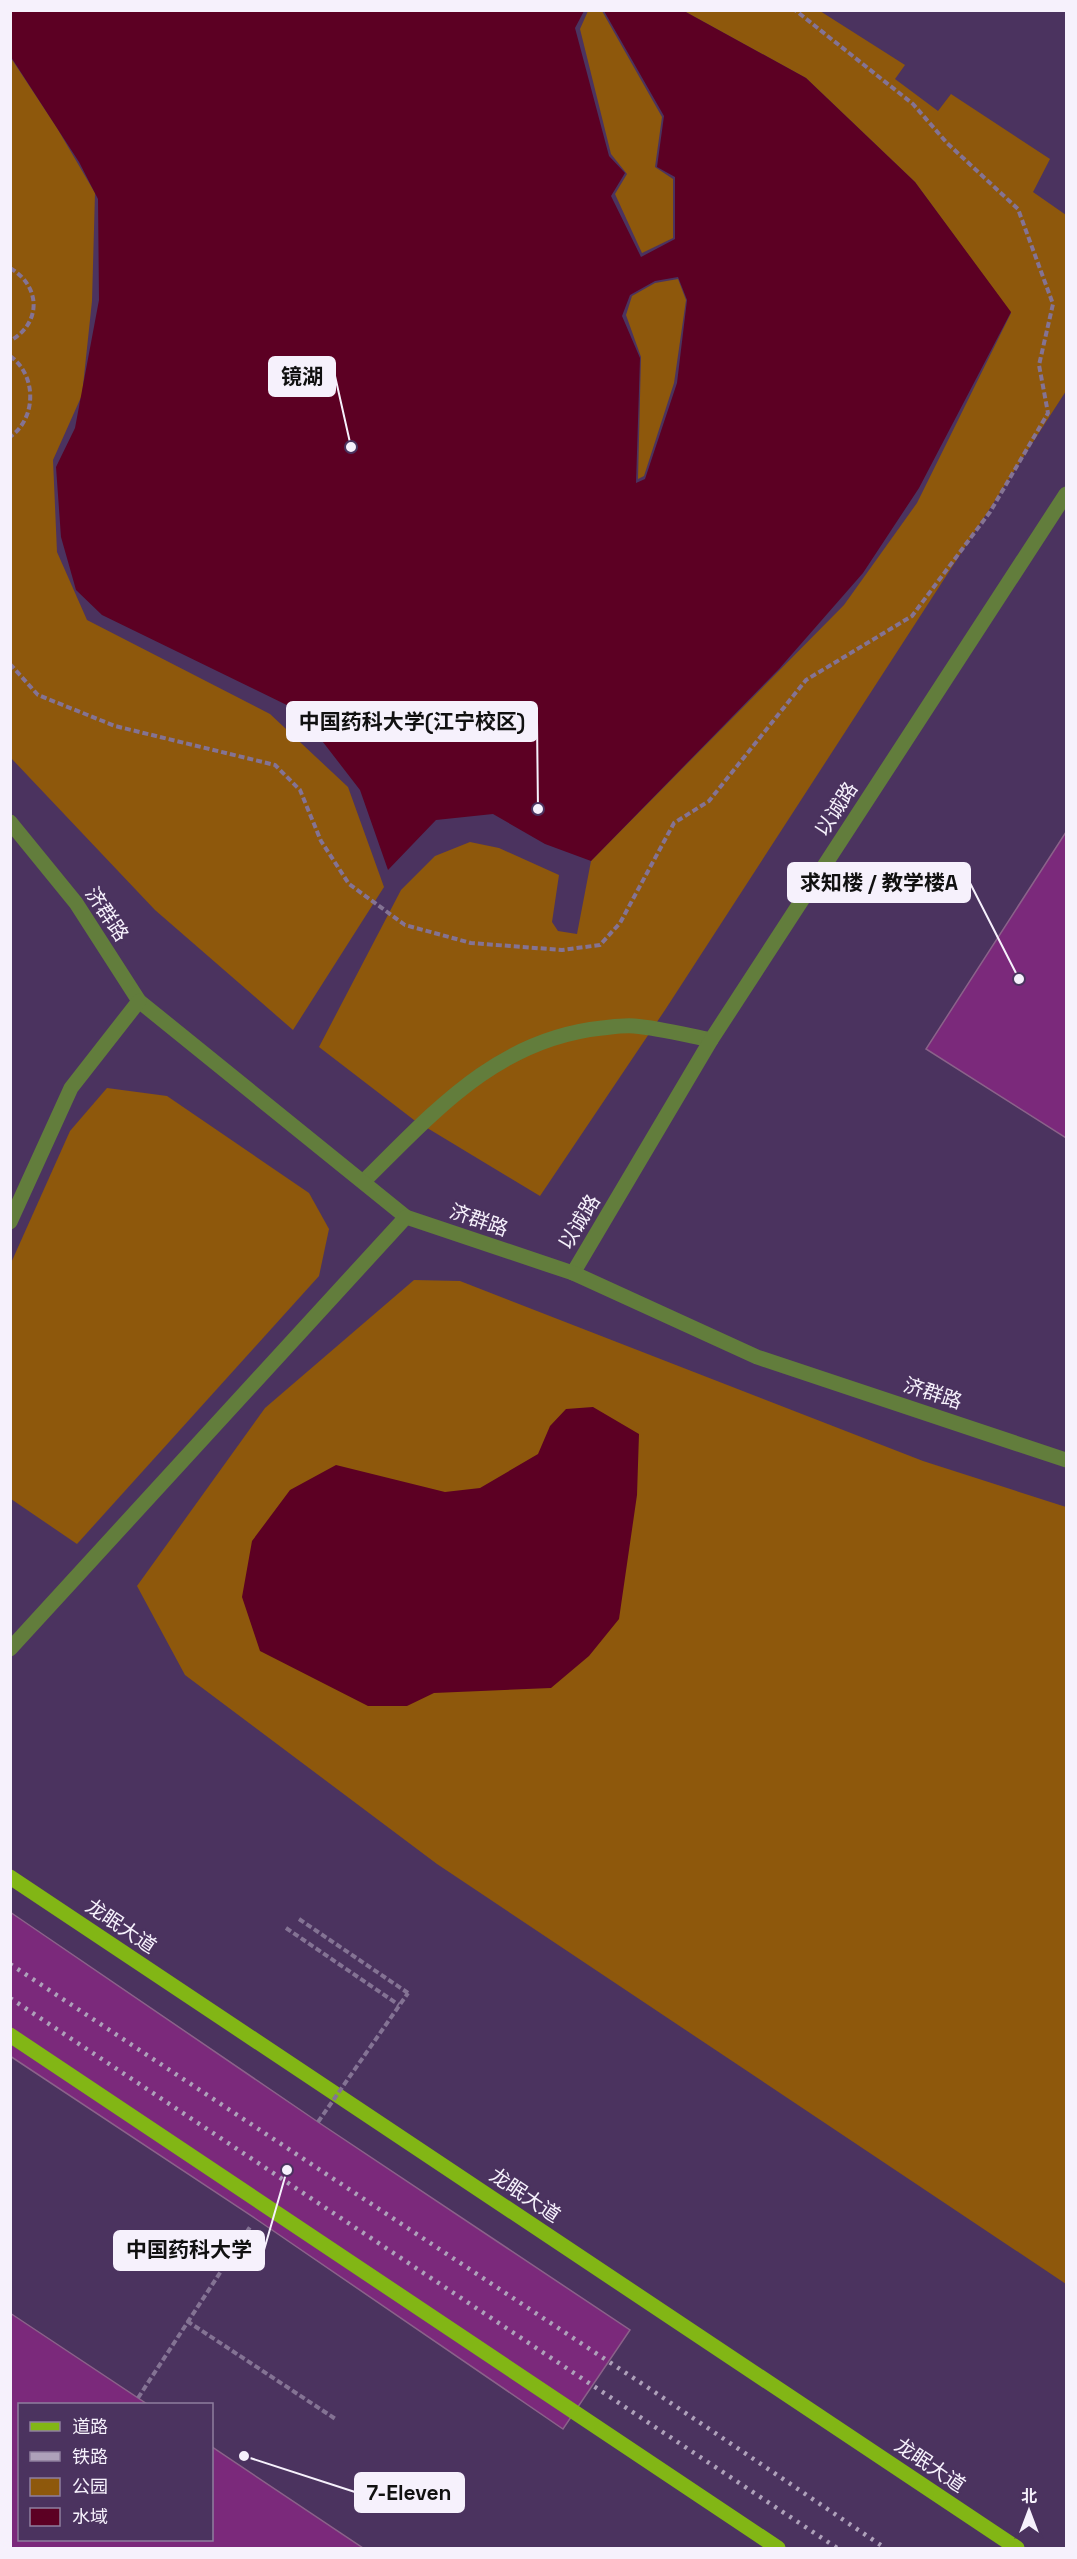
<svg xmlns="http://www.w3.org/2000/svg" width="1077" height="2559" font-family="'Space Grotesk','Noto Sans SC',sans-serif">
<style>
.green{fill:#8e580c}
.water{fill:#5c0023;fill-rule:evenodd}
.building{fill:#7b297b;stroke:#8b628a;stroke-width:1.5}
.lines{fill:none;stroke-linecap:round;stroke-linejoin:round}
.path{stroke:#847394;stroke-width:4;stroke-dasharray:6 3;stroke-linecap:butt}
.lane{stroke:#627d3c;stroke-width:15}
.street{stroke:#627d3c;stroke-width:15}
.primary{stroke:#82b615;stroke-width:15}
.rail{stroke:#aea1ba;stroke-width:4.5;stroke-dasharray:3 6;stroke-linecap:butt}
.path-bridge{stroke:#847394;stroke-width:4;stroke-dasharray:6 3;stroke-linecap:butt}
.labels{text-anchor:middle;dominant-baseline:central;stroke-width:4.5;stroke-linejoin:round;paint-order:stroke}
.street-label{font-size:20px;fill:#f6f1fc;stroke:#4b335f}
.leader{fill:none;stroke:#f6f1fc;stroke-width:2}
.callout-dot{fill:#f6f1fc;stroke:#4b335f;stroke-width:2}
.callout{fill:#f6f1fc;stroke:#f6f1fc;stroke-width:2}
.callout-label{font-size:21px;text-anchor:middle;font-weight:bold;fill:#111}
</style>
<rect width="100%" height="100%" fill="#4b335f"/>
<g class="green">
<polygon points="588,11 602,11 662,117 655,167 673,179 673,238 642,253 615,194 627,174 611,154 580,29"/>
<polygon points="684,11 820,11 905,65 895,79 938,111 951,94 1050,159 1033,192 1066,215 1066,391 665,1010 540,1196 414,1120 319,1047 401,890 435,856 470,842 499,848 559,875 552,922 558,931 577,934 591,861 844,605 917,503 1011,313 915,182 806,78"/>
<polygon points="11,58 57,128 95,193 92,301 82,395 53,460 57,552 87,620 270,714 348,787 384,887 293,1030 155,910 11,758"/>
<polygon points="678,279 686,300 674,383 644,476 638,479 641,357 626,315 632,296 655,283"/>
<polygon points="107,1088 167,1096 309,1193 329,1229 319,1276 77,1544 11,1499 11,1263 70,1131"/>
<polygon points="414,1280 460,1281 923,1461 1066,1507 1066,2284 437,1864 185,1675 137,1586 265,1408"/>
</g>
<g class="water">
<path d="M11,10L584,11L575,28L609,156L625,173L611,196L641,257L675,239V177L657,167L664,116L604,11H684L806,78L915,182L1011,312L919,488L863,573L779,669L591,861L545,844L493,814L436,820L388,870L360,790L299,711L102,615L76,590L61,537L56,467L75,428L99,300L98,199L79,162L11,57ZM678,277L687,300L677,383L645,479L636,483L640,358L622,316L630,295L655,281Z"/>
<polygon points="593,1407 639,1434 637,1495 619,1619 589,1656 551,1688 434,1693 407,1706 368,1706 260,1651 242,1597 252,1541 290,1490 336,1465 445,1492 480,1488 538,1454 550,1426 566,1409"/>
</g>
<g class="building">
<polygon points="1066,832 1066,1138 926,1049"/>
<polygon points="10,1912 318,2122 630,2330 563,2429 256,2219 10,2056"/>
<polygon points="10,2313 147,2404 20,2404 20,2540 212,2540 212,2447 363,2548 10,2548"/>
</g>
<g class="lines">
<g class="path">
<path d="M10,268C41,286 42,323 10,341"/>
<path d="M10,356C37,375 37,418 10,437"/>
<polyline points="10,664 38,695 115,726 275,765 300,790 321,841 349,884 405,925 471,943 562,950 600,945 620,923 674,823 709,801 806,680 912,616 990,512 1048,413 1039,365 1053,304 1018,209 947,143 913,104 795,10"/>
<polyline points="299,1919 408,1993"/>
<polyline points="286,1928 399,2005"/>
<polyline points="187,2321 337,2420"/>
<polyline points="138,2398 250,2227"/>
</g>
<g class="lane">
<path d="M364,1181C434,1112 497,1039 602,1028C612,1027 624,1025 634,1026C659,1028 686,1035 711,1040"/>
<polyline points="573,1273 711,1040 1066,494"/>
</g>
<g class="street">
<polyline points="10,822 76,903 139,1001 406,1217 573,1273 757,1357 1066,1460"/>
<polyline points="10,1222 71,1088 139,1001"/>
<polyline points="10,1649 406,1217"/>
</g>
<g class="primary">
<polyline points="10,1877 1017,2548"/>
<polyline points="10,2035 778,2548"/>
</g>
<g class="rail">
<polyline points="10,1964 656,2393 885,2548"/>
<polyline points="10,1998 837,2548"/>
</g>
<polyline class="path-bridge" points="318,2122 408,1993"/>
</g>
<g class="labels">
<g class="street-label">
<text transform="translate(836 809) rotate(-57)">以诚路</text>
<text transform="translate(107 914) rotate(56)">济群路</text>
<text transform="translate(479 1220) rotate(19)">济群路</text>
<text transform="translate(579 1222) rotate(-59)">以诚路</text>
<text transform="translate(933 1393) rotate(18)">济群路</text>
<text transform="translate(121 1926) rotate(34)">龙眠大道</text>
<text transform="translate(525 2195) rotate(34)">龙眠大道</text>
<text transform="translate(930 2465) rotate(34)">龙眠大道</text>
</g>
</g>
<path class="leader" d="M351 447L335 376M538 809L537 722M1019 979L970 883M287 2170L264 2250M244 2456L355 2492"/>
<g class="callout-dot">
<circle cx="351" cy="447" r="6"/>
<circle cx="538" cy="809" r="6"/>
<circle cx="1019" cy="979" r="6"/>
<circle cx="287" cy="2170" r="6"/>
<circle cx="244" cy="2456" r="6"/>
</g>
<g class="callout">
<rect x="269" y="357" width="66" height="39" rx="6"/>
<rect x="287" y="702" width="250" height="39" rx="6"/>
<rect x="788" y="863" width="182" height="39" rx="6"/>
<rect x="114" y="2231" width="150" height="39" rx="6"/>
<rect x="355" y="2473" width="109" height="39" rx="6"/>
</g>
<g class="callout-label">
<text x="302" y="384">镜湖</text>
<text x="412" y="729">中国药科大学(江宁校区)</text>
<text x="879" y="890">求知楼 / 教学楼A</text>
<text x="189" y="2257">中国药科大学</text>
<text x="409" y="2500">7-Eleven</text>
</g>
<rect width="1077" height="2559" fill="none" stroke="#f6f1fc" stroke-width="24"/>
<rect x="18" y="2403" width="195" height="138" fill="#4b335f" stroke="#8f7f9e" stroke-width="1.5"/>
<rect x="30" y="2422" width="30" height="9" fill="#82b615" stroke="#8f7f9e" stroke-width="1.5"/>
<text x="72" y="2433" font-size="18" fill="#f6f1fc">道路</text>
<rect x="30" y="2452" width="30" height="9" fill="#aea1ba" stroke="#8f7f9e" stroke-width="1.5"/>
<text x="72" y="2463" font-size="18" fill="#f6f1fc">铁路</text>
<rect x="30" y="2478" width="30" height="18" fill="#8e580c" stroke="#8f7f9e" stroke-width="1.5"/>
<text x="72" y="2493" font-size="18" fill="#f6f1fc">公园</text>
<rect x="30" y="2508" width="30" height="18" fill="#5c0023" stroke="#8f7f9e" stroke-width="1.5"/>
<text x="72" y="2523" font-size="18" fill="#f6f1fc">水域</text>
<g transform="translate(1029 2511)" stroke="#4b335f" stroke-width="4.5" paint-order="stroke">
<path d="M0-4.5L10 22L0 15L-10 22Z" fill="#f6f1fc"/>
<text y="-9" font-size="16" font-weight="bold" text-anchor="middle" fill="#f6f1fc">北</text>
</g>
</svg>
